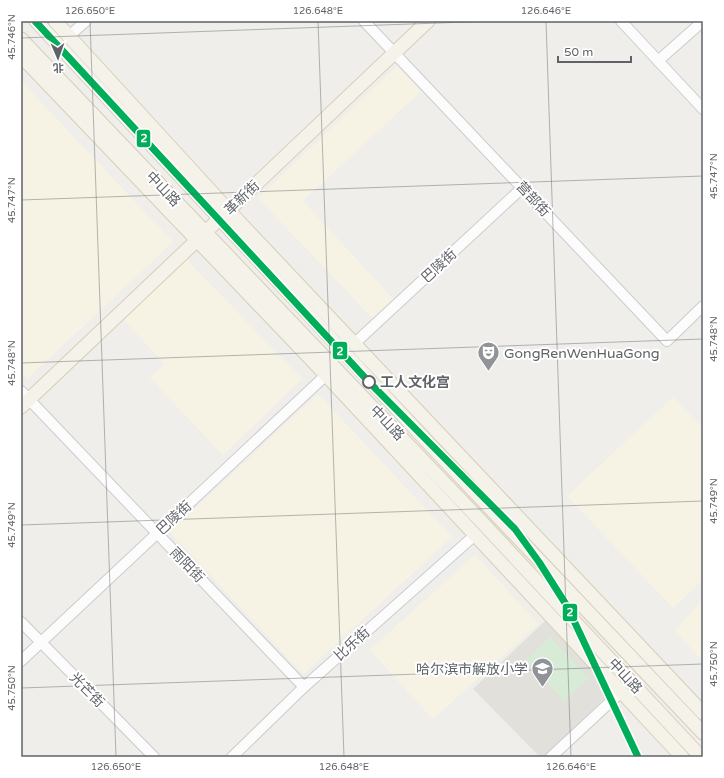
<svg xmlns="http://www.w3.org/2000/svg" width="724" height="778" font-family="'Varela Round','Noto Sans SC',sans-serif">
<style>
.commercial{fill:#f7f3e4}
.education{fill:#e2e0da}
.green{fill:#d8ebd6}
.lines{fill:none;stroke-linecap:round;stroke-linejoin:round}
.minor-casing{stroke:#cbcccc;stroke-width:12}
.major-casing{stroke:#d7ceb8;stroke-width:15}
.minor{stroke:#fdfcfc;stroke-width:10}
.major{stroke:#f4f2e9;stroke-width:13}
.metro-1-casing{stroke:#fff;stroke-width:10}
.metro-1{stroke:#00ae59;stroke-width:7}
.ticks{fill:none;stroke:#5f6368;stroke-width:1;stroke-opacity:0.45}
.stop-dot{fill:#fff;stroke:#5f6368;stroke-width:2}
.labels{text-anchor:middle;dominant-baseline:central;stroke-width:4;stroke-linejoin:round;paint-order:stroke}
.street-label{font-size:14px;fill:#5f6368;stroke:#fff}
.poi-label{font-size:14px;fill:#5f6368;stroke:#fff;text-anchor:start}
.stop-label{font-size:14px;font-weight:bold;fill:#5f6368;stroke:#fff;text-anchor:start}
.line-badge{stroke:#fff;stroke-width:1.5}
.badge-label{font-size:11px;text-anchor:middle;font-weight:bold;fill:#fff}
.neatline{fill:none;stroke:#5f6368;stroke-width:1.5}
.ticks-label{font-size:10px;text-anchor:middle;fill:#5f6368}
</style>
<rect width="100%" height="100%" fill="#efeeea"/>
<g class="commercial">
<polygon points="397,66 421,91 303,201 396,302 374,320 258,198"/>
<polygon points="21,81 173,242 27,379 21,373"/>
<polygon points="185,258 302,379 223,455 150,378 165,364 122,318"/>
<polygon points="318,394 452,537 303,674 170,532"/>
<polygon points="673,397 703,428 703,580 673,608 567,496"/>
<polygon points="475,555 538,624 433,719 370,650"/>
<polygon points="703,599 703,661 675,631"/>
</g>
<polygon class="education" points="545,621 613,690 544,757 540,757 473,689"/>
<polygon class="green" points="550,637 589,678 564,701 526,660"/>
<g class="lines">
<defs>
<g id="minor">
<polyline points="364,21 667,341 703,306"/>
<polyline points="621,21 703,109"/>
<polyline points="69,36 86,21"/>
<polyline points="658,61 703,21"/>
<polyline points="355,343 522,188"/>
<polyline points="21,391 304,687"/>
<polyline points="21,622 154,757"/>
<polyline points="21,661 326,375"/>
<polyline points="232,757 304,687 475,535"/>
<polyline points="551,757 621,692"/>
</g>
<g id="major">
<polyline points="36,21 434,449 703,733"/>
<polyline points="55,21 229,211 703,713"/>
<polyline points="21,39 478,518 701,757"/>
<polyline points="21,56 326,375 682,757"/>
<polyline points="21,407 428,21"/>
</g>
</defs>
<use href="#minor" class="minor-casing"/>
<use href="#major" class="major-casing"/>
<use href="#minor" class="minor"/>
<use href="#major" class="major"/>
<defs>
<polyline id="metro-1" points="35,21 369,382 515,529 539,562 567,606 638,757"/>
</defs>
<use href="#metro-1" class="metro-1-casing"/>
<use href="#metro-1" class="metro-1"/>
</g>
<path class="ticks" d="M90,21L116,757M318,21L344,757M546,21L571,757M21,38L494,21M21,200L703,176M21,363L703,339M21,525L703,501M21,688L703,664"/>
<defs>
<symbol id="theatre-pin" viewBox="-11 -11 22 30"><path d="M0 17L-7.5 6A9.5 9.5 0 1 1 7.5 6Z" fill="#919496" stroke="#fff"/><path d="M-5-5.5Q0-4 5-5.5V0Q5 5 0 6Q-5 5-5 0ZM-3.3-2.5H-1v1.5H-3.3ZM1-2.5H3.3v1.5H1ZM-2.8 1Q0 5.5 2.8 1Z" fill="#fff"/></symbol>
<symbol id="school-pin" viewBox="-11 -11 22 30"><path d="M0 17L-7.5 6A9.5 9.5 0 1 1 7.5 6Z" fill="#919496" stroke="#fff"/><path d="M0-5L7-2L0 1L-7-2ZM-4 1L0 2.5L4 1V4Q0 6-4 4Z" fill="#fff"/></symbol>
</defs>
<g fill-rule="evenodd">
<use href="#theatre-pin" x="476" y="340" width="25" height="34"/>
<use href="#school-pin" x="530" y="656" width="25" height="34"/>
</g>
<circle class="stop-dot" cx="369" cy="382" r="6"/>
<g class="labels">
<g class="street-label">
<text transform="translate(163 189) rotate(46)">中山路</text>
<text transform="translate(242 198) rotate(-44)">革新街</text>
<text transform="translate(533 199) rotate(47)">营部街</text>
<text transform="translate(439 266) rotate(-43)">巴陵街</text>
<text transform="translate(387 423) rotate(46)">中山路</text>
<text transform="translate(174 518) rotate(-43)">巴陵街</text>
<text transform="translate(187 565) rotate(46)">雨阳街</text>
<text transform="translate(352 644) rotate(-42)">比乐街</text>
<text transform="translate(625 676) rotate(47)">中山路</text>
<text transform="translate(87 690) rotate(45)">光芒街</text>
</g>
<g class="poi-label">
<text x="504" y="353">GongRenWenHuaGong</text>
<text x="528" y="669" text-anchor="end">哈尔滨市解放小学</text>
</g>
<g class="stop-label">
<text x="380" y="382">工人文化宫</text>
</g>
</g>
<g class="line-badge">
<rect x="136" y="129" width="15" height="19" rx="4" fill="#00ae59"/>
<rect x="332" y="341" width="16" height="19" rx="4" fill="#00ae59"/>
<rect x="562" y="603" width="16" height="19" rx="4" fill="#00ae59"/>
</g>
<g class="badge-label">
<text x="144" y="142">2</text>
<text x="340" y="355">2</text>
<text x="570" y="616">2</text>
</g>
<rect width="724" height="778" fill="none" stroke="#ffffff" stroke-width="44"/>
<g transform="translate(58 58) rotate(178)" stroke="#ffffff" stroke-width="3" paint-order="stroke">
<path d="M0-3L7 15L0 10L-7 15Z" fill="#5f6368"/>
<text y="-6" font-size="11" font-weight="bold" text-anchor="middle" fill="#5f6368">北</text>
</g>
<path d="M558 56v6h73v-6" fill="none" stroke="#5f6368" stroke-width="2"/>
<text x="564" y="56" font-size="12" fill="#5f6368" stroke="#ffffff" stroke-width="3" paint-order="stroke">50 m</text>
<rect x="22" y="22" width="680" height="734" class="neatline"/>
<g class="ticks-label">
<text x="90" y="14">126.650°E</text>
<text x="318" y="14">126.648°E</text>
<text x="546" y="14">126.646°E</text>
<text transform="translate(11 37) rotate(-90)" y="4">45.746°N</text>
<text transform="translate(713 176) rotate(-90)" y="4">45.747°N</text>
<text transform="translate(11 200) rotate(-90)" y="4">45.747°N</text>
<text transform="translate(713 339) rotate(-90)" y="4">45.748°N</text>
<text transform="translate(11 363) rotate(-90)" y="4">45.748°N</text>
<text transform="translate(713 501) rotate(-90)" y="4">45.749°N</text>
<text transform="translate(11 525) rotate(-90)" y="4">45.749°N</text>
<text transform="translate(713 664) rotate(-90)" y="4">45.750°N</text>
<text transform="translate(11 688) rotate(-90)" y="4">45.750°N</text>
<text x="116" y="770">126.650°E</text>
<text x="344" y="770">126.648°E</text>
<text x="571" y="770">126.646°E</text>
</g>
</svg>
